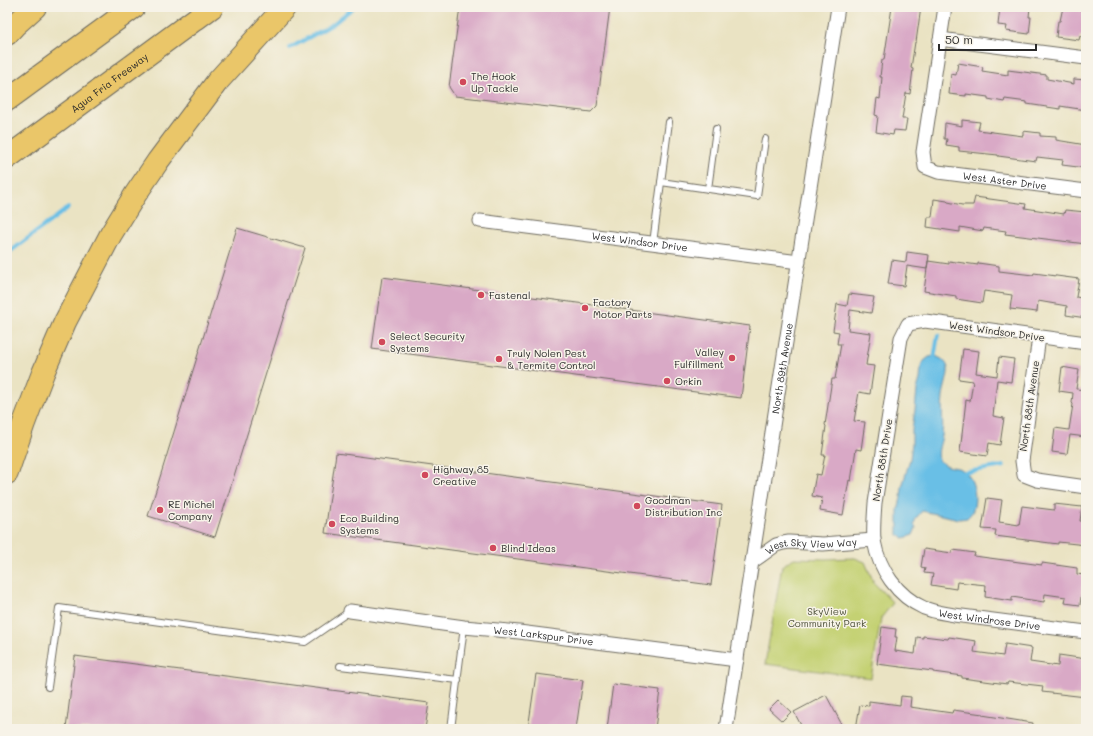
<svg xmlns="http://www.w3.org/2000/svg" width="1093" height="736" font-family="Mali,sans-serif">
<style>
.green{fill:#c4d173;stroke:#787e4f}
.water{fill:#69bfe6;stroke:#4a7588}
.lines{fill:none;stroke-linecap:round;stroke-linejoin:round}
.stream{stroke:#69bfe6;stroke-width:4}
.building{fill:#d9a9c6}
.lane-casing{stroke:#6e6b60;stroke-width:8}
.street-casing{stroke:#6e6b60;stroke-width:15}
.highway-casing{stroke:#6e6b60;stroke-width:24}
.lane{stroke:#fff;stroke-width:6}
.street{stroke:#fff;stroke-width:13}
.highway{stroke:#eac669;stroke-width:22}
.poi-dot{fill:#d1495b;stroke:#f7f3e8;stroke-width:1.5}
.labels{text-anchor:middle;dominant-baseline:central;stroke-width:3;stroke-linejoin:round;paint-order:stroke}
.poi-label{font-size:10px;fill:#2b2b2b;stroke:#f7f3e8;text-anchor:start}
.street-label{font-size:10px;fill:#2b2b2b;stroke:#f7f3e8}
.park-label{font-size:10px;fill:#51543d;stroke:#f7f3e8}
</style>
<rect width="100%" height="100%" fill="#f7f3e8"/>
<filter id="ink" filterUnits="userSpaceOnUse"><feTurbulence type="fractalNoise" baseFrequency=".025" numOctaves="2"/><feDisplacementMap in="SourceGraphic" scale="8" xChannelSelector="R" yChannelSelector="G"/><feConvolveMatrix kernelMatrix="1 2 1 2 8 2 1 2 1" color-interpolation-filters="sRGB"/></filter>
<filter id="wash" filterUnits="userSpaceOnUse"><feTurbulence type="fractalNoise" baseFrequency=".012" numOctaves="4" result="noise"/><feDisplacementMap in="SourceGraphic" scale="16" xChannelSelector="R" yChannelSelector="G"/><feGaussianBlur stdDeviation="0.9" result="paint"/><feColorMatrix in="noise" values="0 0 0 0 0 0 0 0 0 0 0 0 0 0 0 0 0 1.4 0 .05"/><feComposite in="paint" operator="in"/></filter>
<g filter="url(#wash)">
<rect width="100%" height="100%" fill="#eae3c3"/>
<polygon class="green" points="794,558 825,559 855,558 865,562 874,583 893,603 881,618 871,678 765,664 782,566"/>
<path class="water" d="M935,356C941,358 946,361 948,368C949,375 944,388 943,396C941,409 944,423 942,436C940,446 937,450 939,461C942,462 945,465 948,466C954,468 960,467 965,472C975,480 977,499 973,510C972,513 969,516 967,518L959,519L946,516L922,511L916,518L914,524L916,528L913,535L904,538L898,535V510L901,498L902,487L910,459L912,443V429L915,410L917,389L920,379L921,367L924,361L929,357Z"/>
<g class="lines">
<g class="stream">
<polyline points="290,48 333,24 354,7"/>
<polyline points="7,254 68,208"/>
<polyline points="934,359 938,335"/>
<polyline points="961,473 1004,466"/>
</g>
</g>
<g id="blocks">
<g class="building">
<polygon points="460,7 610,7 597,106 591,112 455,96 449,87"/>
<polygon points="892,7 921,7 916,42 915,42 911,68 913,69 910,94 906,93 902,119 907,119 905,131 894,130 893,135 876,132 878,116 875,115 877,98 880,99 882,77 880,77 882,60 884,60"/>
<polygon points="1000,7 1030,7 1029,17 1031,17 1029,34 1006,31 1007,26 998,25"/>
<polygon points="1063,7 1078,7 1077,10 1086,11 1086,37 1080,36 1079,40 1056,37 1058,21 1060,21"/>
<polygon points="958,63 983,67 982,71 1008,75 1008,70 1047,75 1047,79 1074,84 1074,79 1086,80 1086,110 1060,106 1060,109 1027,104 1027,102 1005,99 1004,102 988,99 988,97 966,94 966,96 949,94 951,74 956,75"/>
<polygon points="962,120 980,122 978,130 1023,136 1023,131 1040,133 1040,136 1056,137 1056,140 1086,145 1086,168 1062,165 1063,160 1037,157 1036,161 998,156 998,155 959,151 959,147 946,145 947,139 944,139 945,123 962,126"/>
<polygon points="975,197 1026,204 1025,208 1064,214 1065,210 1086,212 1086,244 1005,234 1006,231 984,228 983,231 960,227 960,232 927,227 928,217 932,217 934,199 947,201 948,202 962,205 973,205"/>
<polygon points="237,228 305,248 215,537 148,516"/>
<polygon points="907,252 929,255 927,269 907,266 904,286 888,284 892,260 906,262"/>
<polygon points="928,261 949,264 949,261 978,265 978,263 999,266 999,271 1033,275 1034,273 1079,279 1076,297 1086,299 1086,318 1066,315 1067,306 1038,301 1037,312 1010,309 1012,295 984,291 982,303 956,299 956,296 924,291"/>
<polygon points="382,277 750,326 741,398 372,349"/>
<polygon points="849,294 874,297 871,313 850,310 848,330 871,333 866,365 874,366 870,394 859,392 854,421 865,422 861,450 856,449 851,481 849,480 843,515 820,511 822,498 812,496 816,474 821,475 825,455 822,455 826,426 825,425 832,379 835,379 841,344 837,344 839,332 833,331 837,304 847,306"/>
<polygon points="963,349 979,351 976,373 997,376 999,357 1014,359 1011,382 997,380 993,416 1004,418 1002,431 1000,445 989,443 987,456 960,452 966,400 970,401 973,381 959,379"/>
<polygon points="1062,367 1079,370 1076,389 1086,390 1086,437 1070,435 1067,454 1052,452 1055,428 1069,430 1073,404 1072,403 1073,393 1059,391"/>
<polygon points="336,453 722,505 711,585 325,533"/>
<polygon points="987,498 1002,500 999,522 1019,525 1022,506 1054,510 1054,504 1082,507 1080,521 1086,522 1086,545 1058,542 1058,544 995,536 996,530 982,529"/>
<polygon points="924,549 952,553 953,550 975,553 974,556 1042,565 1042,563 1077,568 1077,574 1084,575 1080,605 1065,603 1066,597 1045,594 1044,602 1012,597 1012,601 985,597 986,585 957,582 956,589 931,585 933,574 924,573 925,568 921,567"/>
<polygon points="882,627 896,629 895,637 897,637 895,651 915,654 917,637 923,638 923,636 948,639 949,637 976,641 974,652 1003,656 1005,644 1032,648 1030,662 1058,666 1059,655 1086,659 1086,697 1042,692 1043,686 1008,682 1007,684 962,678 962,676 933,672 933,671 877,664"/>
<polygon points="75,656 429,703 425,729 66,729"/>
<polygon points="536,674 583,680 576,729 528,729"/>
<polygon points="613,684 660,690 655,729 607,729"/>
<polygon points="826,695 841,723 830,729 803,729 794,712"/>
<polygon points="901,696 911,697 910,707 952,713 953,710 983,714 982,715 1033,723 1032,729 856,729 860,705 869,706 869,701 900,705"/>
<polygon points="778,700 791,712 782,721 769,709"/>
</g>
</g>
</g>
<g filter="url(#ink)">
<use href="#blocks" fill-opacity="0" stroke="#6e6b60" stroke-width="1"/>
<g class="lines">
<defs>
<g id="lane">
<polyline points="661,182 757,196 765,139"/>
<polyline points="708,189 716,129"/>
<polyline points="653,243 669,122"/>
<polyline points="340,666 458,680"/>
<polyline points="48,687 59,608 305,642 350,611"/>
<polyline points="451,729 464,627"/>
</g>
<g id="street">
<path id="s1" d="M945,7L923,152L925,167L938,172L1086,191"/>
<polyline points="940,39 1086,58"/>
<path id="s2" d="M480,221L799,262"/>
<polyline points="1039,337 1022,461 1024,475 1037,480 1086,487"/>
<path id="s3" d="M1086,343L925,321L908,324L901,338L875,503C874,516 873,529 874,541C879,569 897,596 924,608C934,612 944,613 954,615L1086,632"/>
<path id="s4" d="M752,562L776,545L783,543L789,542L823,544L874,540"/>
<path id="s5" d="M350,611L464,627L519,632L737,660"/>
<path id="s6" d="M726,729L838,7"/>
</g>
<g id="highway">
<polyline points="7,34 15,25 35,7"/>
<polyline points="7,100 134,7"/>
<path id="s7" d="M7,158L212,7"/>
<polyline points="7,473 24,423 43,373 65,322 111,234 135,195 158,161 217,82 285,7"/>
</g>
</defs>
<use href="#lane" class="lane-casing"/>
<use href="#street" class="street-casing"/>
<use href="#highway" class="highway-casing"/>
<use href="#lane" class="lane"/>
<use href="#street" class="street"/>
<use href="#highway" class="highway"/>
</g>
</g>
<g class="poi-dot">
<circle cx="463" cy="82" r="4"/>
<circle cx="481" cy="295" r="4"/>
<circle cx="585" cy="308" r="4"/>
<circle cx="382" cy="342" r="4"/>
<circle cx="732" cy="358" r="4"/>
<circle cx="499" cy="359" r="4"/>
<circle cx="667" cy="381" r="4"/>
<circle cx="425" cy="475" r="4"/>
<circle cx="637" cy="506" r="4"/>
<circle cx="160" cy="510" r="4"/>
<circle cx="332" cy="524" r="4"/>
<circle cx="493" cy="548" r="4"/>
</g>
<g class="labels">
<g class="poi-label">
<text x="471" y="76">The Hook<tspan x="471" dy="12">Up Tackle</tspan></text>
<text x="489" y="295">Fastenal</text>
<text x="593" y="302">Factory<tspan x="593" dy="12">Motor Parts</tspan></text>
<text x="390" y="336">Select Security<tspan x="390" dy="12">Systems</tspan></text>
<text x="724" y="352" text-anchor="end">Valley<tspan x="724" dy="12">Fulfillment</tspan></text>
<text x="507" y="353">Truly Nolen Pest<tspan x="507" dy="12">&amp; Termite Control</tspan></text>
<text x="675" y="381">Orkin</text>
<text x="433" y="469">Highway 85<tspan x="433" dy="12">Creative</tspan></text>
<text x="645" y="500">Goodman<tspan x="645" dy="12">Distribution Inc</tspan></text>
<text x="168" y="504">RE Michel<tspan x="168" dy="12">Company</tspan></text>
<text x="340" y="518">Eco Building<tspan x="340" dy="12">Systems</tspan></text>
<text x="501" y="548">Blind Ideas</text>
</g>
<g class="street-label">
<text stroke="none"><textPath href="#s7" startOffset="127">Agua Fria Freeway</textPath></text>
<text stroke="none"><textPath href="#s1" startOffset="243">West Aster Drive</textPath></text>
<text stroke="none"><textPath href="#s2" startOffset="161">West Windsor Drive</textPath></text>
<text transform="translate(997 331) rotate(8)">West Windsor Drive</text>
<text stroke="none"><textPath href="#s6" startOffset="365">North 89th Avenue</textPath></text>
<text transform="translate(1029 406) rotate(-82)">North 88th Avenue</text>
<text transform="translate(882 460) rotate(-81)">North 88th Drive</text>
<text stroke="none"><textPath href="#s4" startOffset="64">West Sky View Way</textPath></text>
<text stroke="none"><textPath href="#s3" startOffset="554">West Windrose Drive</textPath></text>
<text stroke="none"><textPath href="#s5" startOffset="195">West Larkspur Drive</textPath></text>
</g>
<g class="park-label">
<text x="827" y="611">SkyView<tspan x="827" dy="12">Community Park</tspan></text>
</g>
</g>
<rect width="1093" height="736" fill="none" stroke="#f7f3e8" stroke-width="24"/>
<path d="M939 44v6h97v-6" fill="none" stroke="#2b2b2b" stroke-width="2"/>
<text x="945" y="44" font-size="12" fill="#2b2b2b" stroke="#f7f3e8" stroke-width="3" paint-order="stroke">50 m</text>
</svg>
